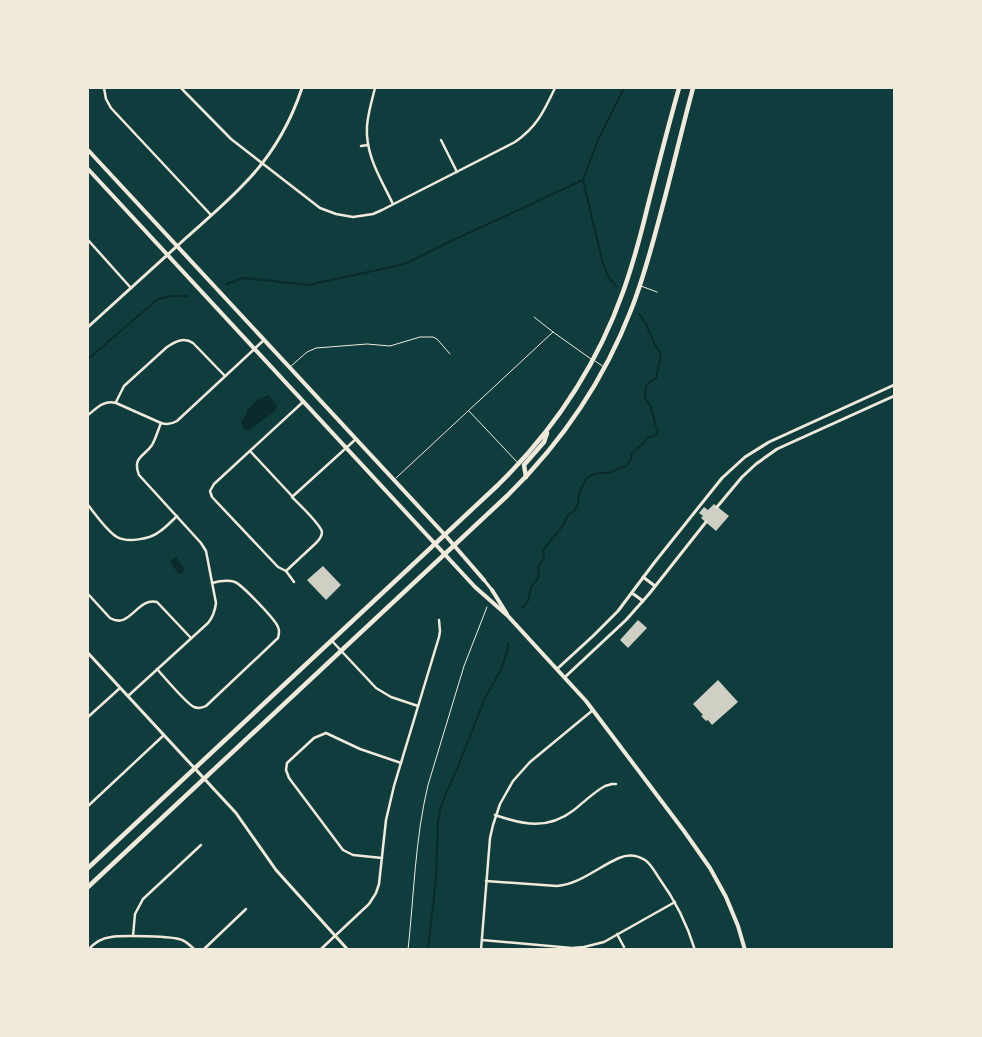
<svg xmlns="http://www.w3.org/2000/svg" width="982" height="1037" font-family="'Fira Sans',sans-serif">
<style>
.water{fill:#0a2a2b}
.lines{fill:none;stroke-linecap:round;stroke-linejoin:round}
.stream{stroke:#0a2a2b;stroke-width:2}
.building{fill:#cfcfc3}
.path{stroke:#f1e9da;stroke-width:1}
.service{stroke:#f1e9da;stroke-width:1}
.minor{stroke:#f1e9da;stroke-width:2.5}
.tertiary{stroke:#f1e9da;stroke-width:3}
.secondary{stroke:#f1e9da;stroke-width:4}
.primary{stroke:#f1e9da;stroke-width:4.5}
</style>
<rect width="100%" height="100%" fill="#0f3d3e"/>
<g class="water">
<path d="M269,395H270V397L274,402L277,406L274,412L251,429L248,430H245L242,425L241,421L246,415V411C252,405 259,396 268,396Z"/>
<polygon points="176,557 185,570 179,575 170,562"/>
</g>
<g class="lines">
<g class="stream">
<polyline points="583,180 603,264 609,278 616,286"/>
<polyline points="226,284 244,278 308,285 396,266 409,262 447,243 583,180 597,142 624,88"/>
<polyline points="88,359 158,299 171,296 188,296"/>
<path d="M522,608L528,601L531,587L538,578L539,575L538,567L544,558L543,550L564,524L568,515L574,511L578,504L579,493L586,479L594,474L600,473H608L626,466L631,459L632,453L643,444L648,437C653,437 658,435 658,430L654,425L655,422L650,405L645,399L646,385L656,378L661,354L655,345L646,324L639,314"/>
<polyline points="428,950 436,879 438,822 440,809 445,796 457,769 485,698 501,670 507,652 508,643"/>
</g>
</g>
<g class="building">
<polygon points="714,504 729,516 716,531 701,518 703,516 699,513 704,507 708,510"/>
<polygon points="323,566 341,585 326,600 307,580"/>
<polygon points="638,620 647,628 628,648 620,640"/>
<polygon points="718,680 738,702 712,725 708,720 706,721 701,716 703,715 693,704"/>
</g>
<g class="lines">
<path class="path" d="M408,950C414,895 415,839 428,785L464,666L487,607"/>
<g class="service">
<polyline points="641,286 657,292"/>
<polyline points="534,317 553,332 591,359"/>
<polyline points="595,361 604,367"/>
<polyline points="290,367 307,352 316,348 367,344 390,346 420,337 433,337 437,339 450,354"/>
<polyline points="469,411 518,463"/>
<polyline points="396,478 553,332"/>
</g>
<g class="minor">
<polyline points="104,88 106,99 111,108 211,215"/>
<path d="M181,88L231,139L320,208L336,214L353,217L373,214L382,210L515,142C537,127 544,111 555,88"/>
<path d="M375,88C372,100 368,113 367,126C365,155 381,179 393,204"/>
<polyline points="441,140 457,172"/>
<polyline points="361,146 368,145"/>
<polyline points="88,240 131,288"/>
<path d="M116,402L124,386L167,347C176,341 184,337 193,343L225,376"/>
<path d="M88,415C97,408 103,400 116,403L161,423C167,425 172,424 177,421L264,340"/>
<polyline points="250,451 292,496"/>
<path d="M88,505C96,515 107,531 117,537C127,543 150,539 159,532C165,528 171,522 177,516"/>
<polyline points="286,571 278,567 212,497 210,491 214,484 303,402"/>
<path d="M294,582L286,571L316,543C319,540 322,537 322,532C321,525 298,503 292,497L356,439"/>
<path d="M88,594L110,618C130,630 137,597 157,602L191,638"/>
<polyline points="332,641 376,688 391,697 418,706"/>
<path d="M157,669C164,677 187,704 194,707C199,709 202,708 206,706L278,638C279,634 280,631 278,627C275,619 242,585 235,582C227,579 219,581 212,583"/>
<path d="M128,696L208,623C213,617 215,611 216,603L206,551L201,543L139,475C132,457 144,457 152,445C156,438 158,430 161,423"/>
<polyline points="88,717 120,688"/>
<polyline points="88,806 164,735"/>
<path d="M495,815C524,825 548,830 574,810C584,802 594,792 605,786L612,784H616"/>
<polyline points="382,858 353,855 343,850 289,778 286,770 287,763 314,738 326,733 360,749 401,763"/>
<path d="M486,881L557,886C580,884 598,867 619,858C628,854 637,855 645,860C651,864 655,872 659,878C675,900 687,924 695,950"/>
<polyline points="617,934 624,947"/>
<polyline points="133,936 135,914 143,899 201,845"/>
<polyline points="482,940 572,948 584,947 604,942 675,902"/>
<path d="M88,950C94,943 102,938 111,937C121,935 174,936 182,940C187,942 191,946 195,950"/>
<polyline points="203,950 246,909"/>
<polyline points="320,950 369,904 376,893 379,884 386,820 394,786 439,637 440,631 439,620"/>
<polyline points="481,950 490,838 493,825 500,804 513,781 530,762 593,710"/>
</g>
<g class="tertiary">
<path d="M88,327C121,297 154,267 187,237C206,220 226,203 243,185C270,158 290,124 302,88"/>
<polyline points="717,507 742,477 756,464 777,449 894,396"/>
<polyline points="643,577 655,586"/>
<polyline points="484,580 492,590"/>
<polyline points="632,593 643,601"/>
<polyline points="88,653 236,813 276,870 348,950"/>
<polyline points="557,669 593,636 618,611 654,563 722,478 745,457 769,442 894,385"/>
<polyline points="565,677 626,620 649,594 706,522"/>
</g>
<g class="secondary">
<polyline points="88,150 445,535 484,580"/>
<polyline points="88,169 475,587 508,616 586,701 684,831 710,868 726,897 738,926 745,950"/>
<polyline points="492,590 507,614"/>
</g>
<g class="primary">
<polyline points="526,477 524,465 544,442 547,433"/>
<path d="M88,868L498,485C553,431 597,365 623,292C633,264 641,234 648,205C658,166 668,127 679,88"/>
<path d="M88,887L508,495C561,443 604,380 631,310C645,275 654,238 664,201C674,163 683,125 693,88"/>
</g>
</g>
<rect width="982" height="1037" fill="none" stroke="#f1e9da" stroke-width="178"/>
</svg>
